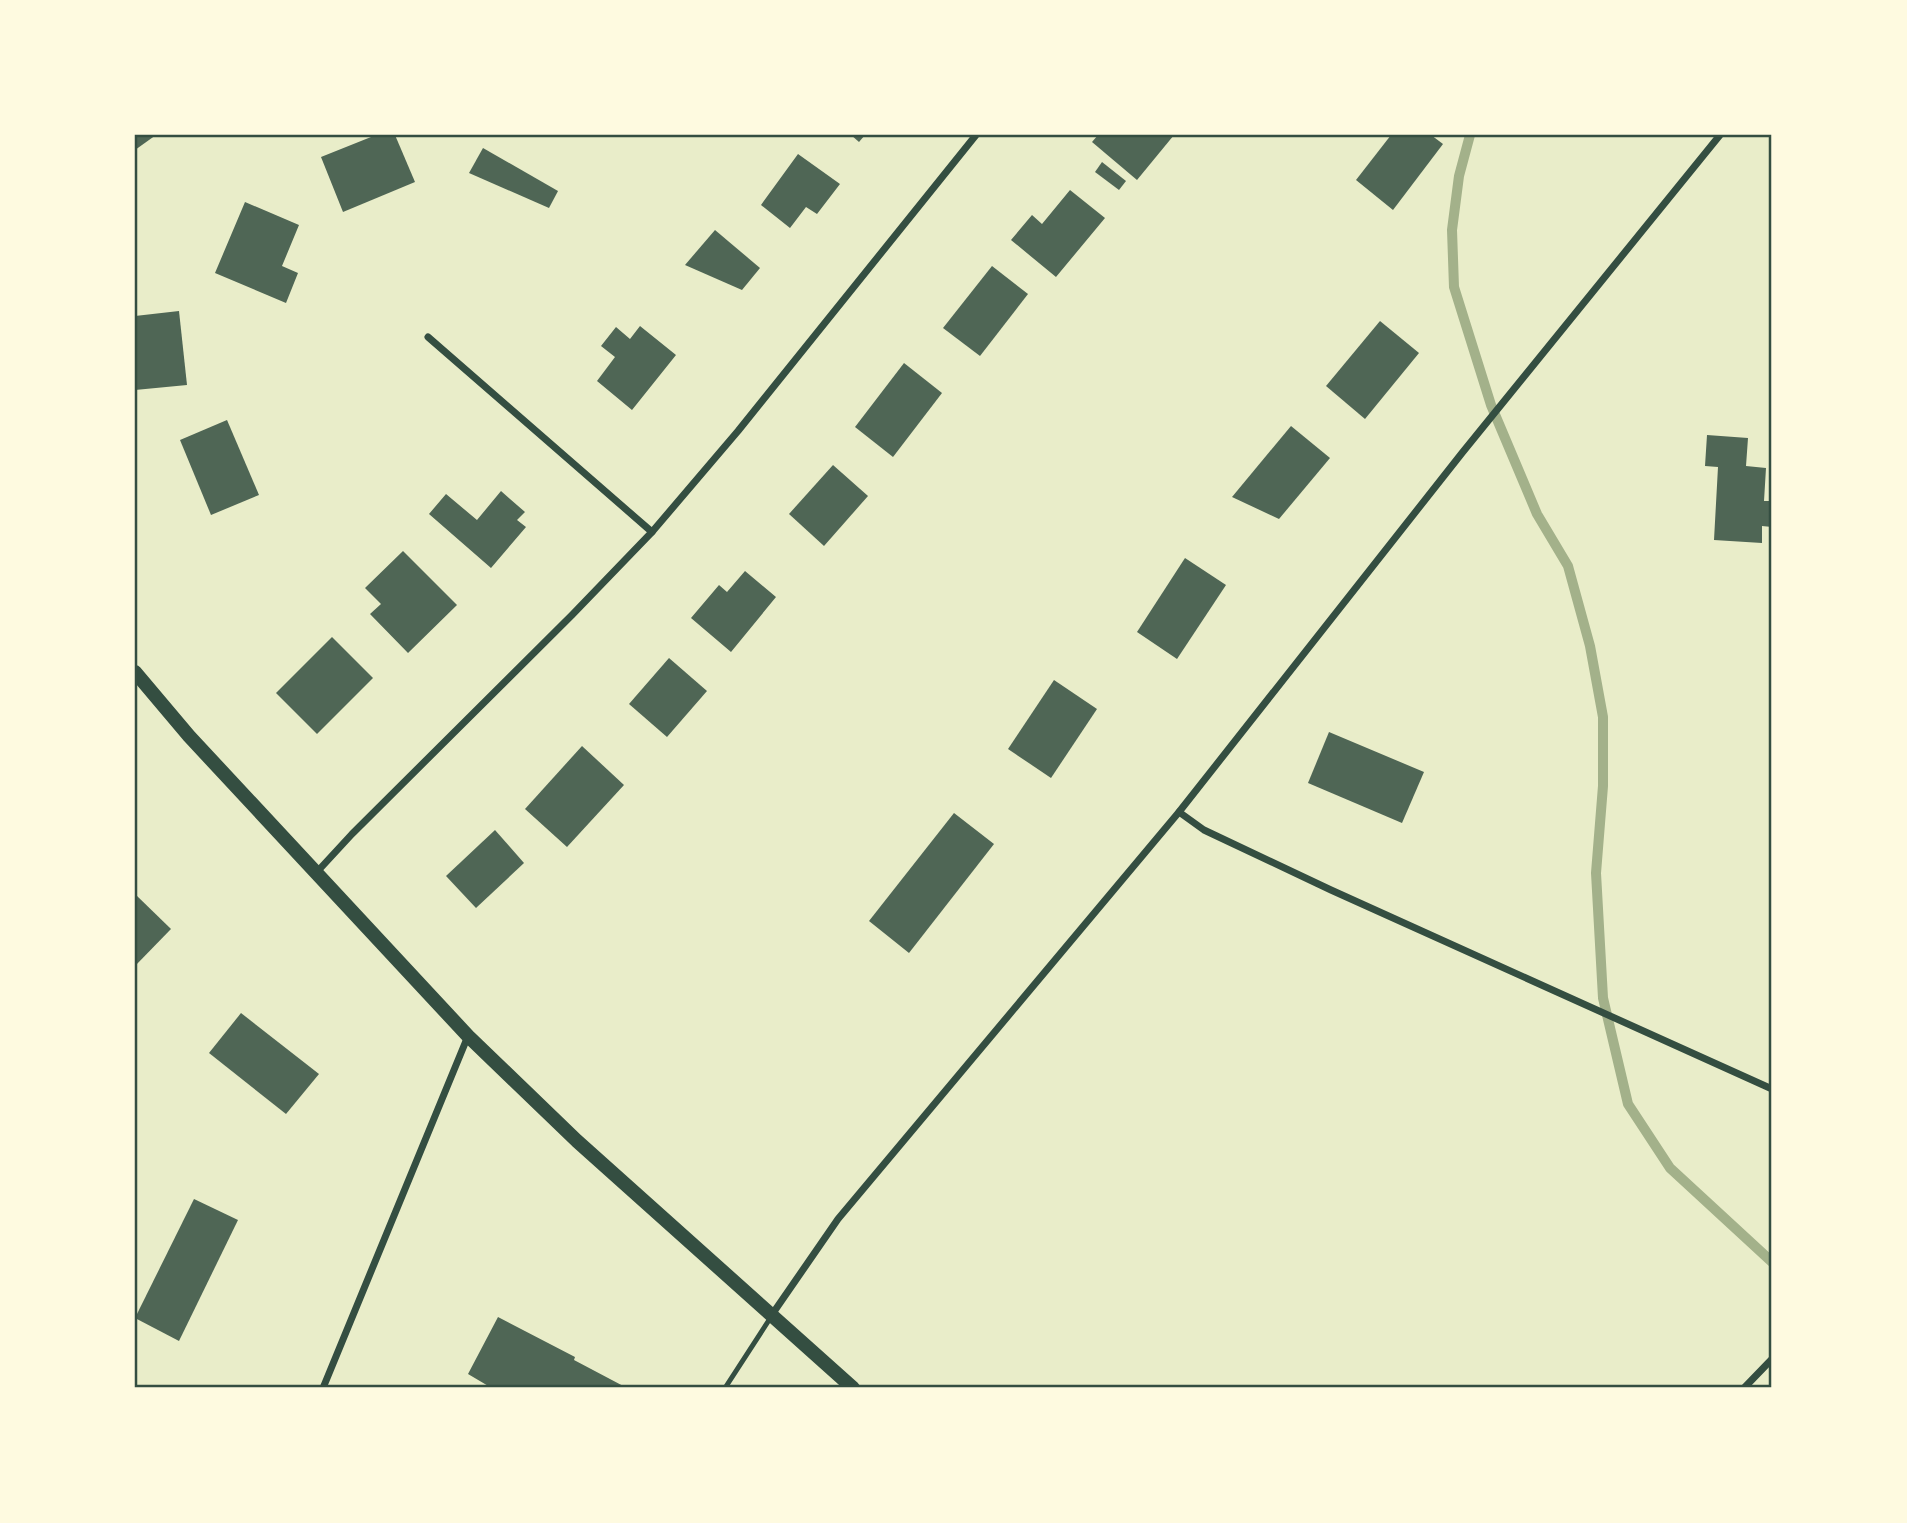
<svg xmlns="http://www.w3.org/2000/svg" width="1907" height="1523" font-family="Bitter,serif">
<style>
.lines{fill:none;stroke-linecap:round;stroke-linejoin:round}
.stream{stroke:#a3b18a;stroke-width:10}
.building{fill:#4f6655}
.service{stroke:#344e41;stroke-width:5}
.minor{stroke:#344e41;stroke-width:7}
.secondary{stroke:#344e41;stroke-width:14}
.neatline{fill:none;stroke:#344e41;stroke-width:2.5}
</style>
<rect width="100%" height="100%" fill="#e9edc9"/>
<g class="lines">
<polyline class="stream" points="1470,135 1459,176 1452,230 1454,287 1491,405 1537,514 1568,566 1590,646 1603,717 1603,786 1596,873 1603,998 1628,1104 1670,1168 1772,1262"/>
</g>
<g class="building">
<polygon points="135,135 156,135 135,150"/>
<polygon points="376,135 395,135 415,182 343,212 321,157"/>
<polygon points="851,135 865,135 859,142"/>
<polygon points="1098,135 1174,135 1137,180 1092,142"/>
<polygon points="1391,135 1431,135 1443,144 1393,210 1356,180"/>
<polygon points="483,148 558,191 549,208 469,173"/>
<polygon points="798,154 840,184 817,214 806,207 790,228 761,205"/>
<polygon points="1102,162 1126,181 1119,190 1095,172"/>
<polygon points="1070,190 1105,218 1056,277 1011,240 1032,215 1042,224"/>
<polygon points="245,202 299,225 282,266 298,273 286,303 215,273"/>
<polygon points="715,230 760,268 742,290 685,265"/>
<polygon points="992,266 1028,294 980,356 943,328"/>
<polygon points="179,311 187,385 135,390 135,316"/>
<polygon points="1380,321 1419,353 1365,419 1326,386"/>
<polygon points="640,326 676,355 632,410 597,381 615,357 601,346 616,327 630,339"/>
<polygon points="904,363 942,393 893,457 855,427"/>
<polygon points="227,420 259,495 211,515 180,440"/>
<polygon points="1291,426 1330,458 1279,519 1232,497"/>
<polygon points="1707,435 1748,438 1746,466 1766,468 1764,501 1772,501 1772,527 1762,526 1762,543 1714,540 1718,467 1705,466"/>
<polygon points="833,465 868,496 824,546 789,514"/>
<polygon points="501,491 525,512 517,520 526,527 491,568 429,514 446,494 477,520"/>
<polygon points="403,551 457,605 408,653 370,614 381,604 365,588"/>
<polygon points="1185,558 1226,585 1177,659 1137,632"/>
<polygon points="745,571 776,597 731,652 691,618 719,585 727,592"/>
<polygon points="332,637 373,678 317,734 276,693"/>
<polygon points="669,658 707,691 667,737 629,704"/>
<polygon points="1054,680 1097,709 1051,778 1008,749"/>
<polygon points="1329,732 1424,772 1402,823 1308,783"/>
<polygon points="582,746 624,785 567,847 525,809"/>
<polygon points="954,813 994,844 909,953 869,921"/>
<polygon points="495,830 524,863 476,908 446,876"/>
<polygon points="135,894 171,929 135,966"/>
<polygon points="241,1013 319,1074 286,1114 209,1053"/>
<polygon points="194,1199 238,1220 179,1341 135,1318"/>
<polygon points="498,1317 575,1357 574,1360 627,1388 490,1388 490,1387 468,1374"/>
</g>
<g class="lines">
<polyline class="service" points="725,1388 771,1317"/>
<g class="minor">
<polyline points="428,337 652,532"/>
<polyline points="1179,812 1204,830 1331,890 1772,1089"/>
<polyline points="316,873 352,834 572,615 652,532 738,431 976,135"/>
<polyline points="771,1316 838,1219 1179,812 1462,453 1720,135"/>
<polyline points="323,1388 468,1036"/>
<polyline points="1744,1388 1772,1359"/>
</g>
<polyline class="secondary" points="135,672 189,736 468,1036 577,1141 853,1388"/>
</g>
<rect width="1907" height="1523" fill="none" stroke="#fefae0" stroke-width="273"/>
<rect x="136" y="136" width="1634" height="1250" class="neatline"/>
</svg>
